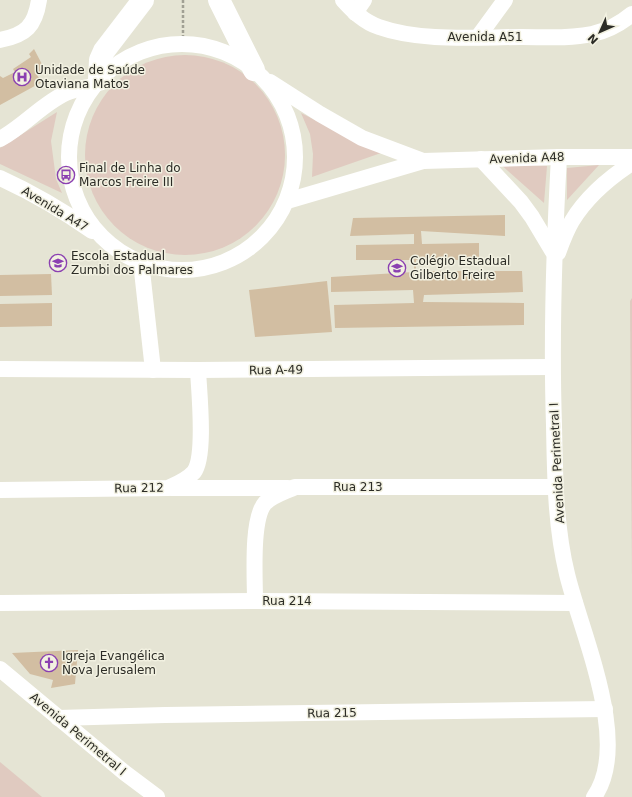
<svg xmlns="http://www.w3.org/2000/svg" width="632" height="797" font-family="'DejaVu Sans',sans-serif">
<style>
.green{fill:#e0cac0}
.building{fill:#d2bea2}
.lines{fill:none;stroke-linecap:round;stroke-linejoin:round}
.path{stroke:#a1a094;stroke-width:2.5;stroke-dasharray:3 2;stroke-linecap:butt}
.street{stroke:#fff;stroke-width:16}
.secondary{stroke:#fff;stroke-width:22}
.labels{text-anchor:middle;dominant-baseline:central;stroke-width:3;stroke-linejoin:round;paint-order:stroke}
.street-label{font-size:12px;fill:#2c2c26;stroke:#f2f1e1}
.poi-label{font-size:12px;fill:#2c2c26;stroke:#f2f1e1;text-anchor:start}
</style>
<rect width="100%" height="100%" fill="#e5e4d4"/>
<g class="green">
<circle cx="185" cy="155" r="100"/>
<polygon points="57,112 51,141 56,179 62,193 0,164 0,148"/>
<polygon points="301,113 381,153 312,177 313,154 310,134"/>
<polygon points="499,163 547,166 544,203"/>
<polygon points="599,165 567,200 567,168"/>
<polygon points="632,298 632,576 630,301"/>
<polygon points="0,762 42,797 0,797"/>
</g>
<g class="building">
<polygon points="34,49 45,70 37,75 42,82 0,105 0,76 3,78 15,72 13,69 31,57 29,54"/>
<polygon points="505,215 505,236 421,231 422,244 479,243 479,260 416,260 416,271 522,271 523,292 424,295 423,302 524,303 524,325 335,328 334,305 414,303 413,290 331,292 331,277 414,272 414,260 356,260 356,245 414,244 414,234 350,236 353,218"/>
<polygon points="51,274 52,295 0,296 0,275"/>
<polygon points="327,281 332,332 255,337 249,290"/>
<polygon points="52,303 52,326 0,327 0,304"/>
<polygon points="78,650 75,684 51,688 53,680 30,674 12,653"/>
</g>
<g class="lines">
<polyline class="path" points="183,0 183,45"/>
<g class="street">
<path d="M343,0C353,11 364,22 379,27C421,42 477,37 522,37C544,37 569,39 592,34C607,31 620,24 632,14"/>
<polyline points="355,13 364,0"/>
<polyline points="478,37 505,0"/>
<path d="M0,40C26,35 35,26 39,0"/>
<circle cx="182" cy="157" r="113"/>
<polyline points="270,82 320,114 362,138 423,161"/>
<path d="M0,139C24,126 42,104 66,93C75,89 84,88 93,86"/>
<path d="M559,157C554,246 551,335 554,425C555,474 555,525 567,574C581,633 632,743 594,797"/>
<polyline points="481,159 521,202 532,217 553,252"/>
<path d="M0,178C33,193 62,210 92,231"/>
<polyline points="287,201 423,161 559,157 632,157"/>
<path d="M558,253C562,242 566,231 572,221C586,198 609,178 632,163"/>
<polyline points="141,262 153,370"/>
<polyline points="0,369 198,370 552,367"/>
<polyline points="171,488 288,488"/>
<path d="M0,490L168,488C177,484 187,480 194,472C206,456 199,392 198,370"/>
<path d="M255,601C255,578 251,519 265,503C273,495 285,492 295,487H555"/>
<polyline points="0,603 255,601 575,603"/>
<polyline points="0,669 125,773 157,797"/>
<polyline points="58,718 165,715 605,709"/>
</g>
<g class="secondary">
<polyline points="219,0 254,70"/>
<polyline points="99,80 100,60 104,51 143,0"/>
</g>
</g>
<defs>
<symbol id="hospital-ring" viewBox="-11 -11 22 22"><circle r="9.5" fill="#f2f1e1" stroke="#8b40b1" stroke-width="1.5"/><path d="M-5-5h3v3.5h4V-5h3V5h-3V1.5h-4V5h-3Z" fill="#8b40b1"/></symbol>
<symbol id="bus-ring" viewBox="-11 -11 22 22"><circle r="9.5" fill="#f2f1e1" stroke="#8b40b1" stroke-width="1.5"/><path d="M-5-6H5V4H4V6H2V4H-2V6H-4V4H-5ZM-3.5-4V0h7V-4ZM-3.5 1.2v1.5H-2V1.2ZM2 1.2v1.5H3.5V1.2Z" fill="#8b40b1"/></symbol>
<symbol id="school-ring" viewBox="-11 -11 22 22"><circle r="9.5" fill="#f2f1e1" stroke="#8b40b1" stroke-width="1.5"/><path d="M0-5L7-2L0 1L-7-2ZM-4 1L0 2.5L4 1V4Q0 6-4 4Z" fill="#8b40b1"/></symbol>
<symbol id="church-ring" viewBox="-11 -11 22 22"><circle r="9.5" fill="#f2f1e1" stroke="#8b40b1" stroke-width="1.5"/><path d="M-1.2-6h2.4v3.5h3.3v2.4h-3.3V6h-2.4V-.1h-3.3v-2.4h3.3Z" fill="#8b40b1"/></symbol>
</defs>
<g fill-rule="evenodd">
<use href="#hospital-ring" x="12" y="67" width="20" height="20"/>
<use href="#bus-ring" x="56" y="165" width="20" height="20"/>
<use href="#school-ring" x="48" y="253" width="20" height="20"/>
<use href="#school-ring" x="387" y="258" width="20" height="20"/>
<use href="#church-ring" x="39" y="653" width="20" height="20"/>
</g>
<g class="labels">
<g class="street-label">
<text x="485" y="37">Avenida A51</text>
<text transform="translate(527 158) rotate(-2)">Avenida A48</text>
<text transform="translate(55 209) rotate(31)">Avenida A47</text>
<text transform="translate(276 370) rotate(-1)">Rua A-49</text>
<text transform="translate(557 463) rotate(-93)">Avenida Perimetral I</text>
<text x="358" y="487">Rua 213</text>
<text transform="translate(139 488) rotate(-1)">Rua 212</text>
<text x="287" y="601">Rua 214</text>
<text transform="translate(332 713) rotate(-1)">Rua 215</text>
<text transform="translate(78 734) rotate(40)">Avenida Perimetral I</text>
</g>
<g class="poi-label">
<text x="35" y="70">Unidade de Saúde<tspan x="35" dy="14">Otaviana Matos</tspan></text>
<text x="79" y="168">Final de Linha do<tspan x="79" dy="14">Marcos Freire III</tspan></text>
<text x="71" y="256">Escola Estadual<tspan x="71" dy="14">Zumbi dos Palmares</tspan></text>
<text x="410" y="261">Colégio Estadual<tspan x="410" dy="14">Gilberto Freire</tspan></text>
<text x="62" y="656">Igreja Evangélica<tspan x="62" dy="14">Nova Jerusalem</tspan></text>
</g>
</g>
<g transform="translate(600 32) rotate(225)" stroke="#f2f1e1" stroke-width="3" paint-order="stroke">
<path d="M0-3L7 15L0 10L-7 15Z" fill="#2c2c26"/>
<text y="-6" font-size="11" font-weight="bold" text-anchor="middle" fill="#2c2c26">N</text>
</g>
</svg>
